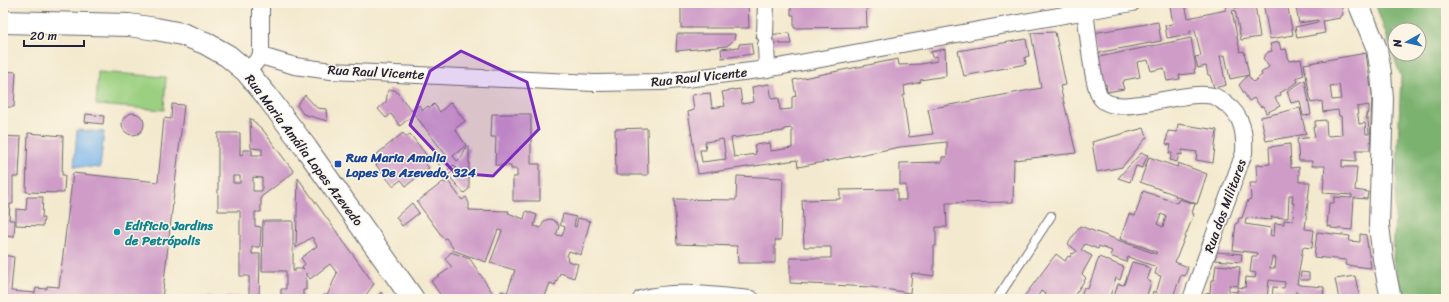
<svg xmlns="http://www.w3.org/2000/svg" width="1449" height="302" font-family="Sriracha,sans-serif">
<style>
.green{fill:#9bd081;stroke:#5e795e}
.forest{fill:#7cb26f;stroke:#4f6a55;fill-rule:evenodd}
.water{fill:#7ab5ec;stroke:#4e6c94}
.building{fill:#cf9cc8;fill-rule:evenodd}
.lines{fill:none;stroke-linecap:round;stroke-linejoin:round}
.service-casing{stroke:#6b686e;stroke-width:10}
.minor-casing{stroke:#6b686e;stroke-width:18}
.tertiary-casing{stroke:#6b686e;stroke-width:22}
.secondary-casing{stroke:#6b686e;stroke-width:24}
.service{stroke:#fff;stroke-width:8}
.minor{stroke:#fff;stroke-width:16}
.tertiary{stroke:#fff;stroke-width:20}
.secondary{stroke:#fff;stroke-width:22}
.marked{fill:#7b2cbf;fill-opacity:0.2;stroke:#7b2cbf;stroke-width:3;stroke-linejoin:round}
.transit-dot{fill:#1a4fb4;stroke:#fcf5e5;stroke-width:1.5}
.culture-dot{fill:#0f9aa8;stroke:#fcf5e5;stroke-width:1.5}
.labels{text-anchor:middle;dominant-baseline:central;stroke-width:3;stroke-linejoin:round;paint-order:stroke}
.street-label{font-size:13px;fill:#22223b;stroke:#fcf5e5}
.transit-label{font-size:13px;font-weight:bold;fill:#164399;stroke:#fcf5e5;text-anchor:start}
.culture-label{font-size:13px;font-weight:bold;fill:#0d838f;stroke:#fcf5e5;text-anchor:start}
</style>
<rect width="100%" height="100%" fill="#fcf5e5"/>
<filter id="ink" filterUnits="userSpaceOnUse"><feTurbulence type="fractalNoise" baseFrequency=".025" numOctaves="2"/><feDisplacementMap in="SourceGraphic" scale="8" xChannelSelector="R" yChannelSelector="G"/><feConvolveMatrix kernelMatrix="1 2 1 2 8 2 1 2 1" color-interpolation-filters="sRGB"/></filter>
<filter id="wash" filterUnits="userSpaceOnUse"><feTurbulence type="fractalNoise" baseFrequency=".012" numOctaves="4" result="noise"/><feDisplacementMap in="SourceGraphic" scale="16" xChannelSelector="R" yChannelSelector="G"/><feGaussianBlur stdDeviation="0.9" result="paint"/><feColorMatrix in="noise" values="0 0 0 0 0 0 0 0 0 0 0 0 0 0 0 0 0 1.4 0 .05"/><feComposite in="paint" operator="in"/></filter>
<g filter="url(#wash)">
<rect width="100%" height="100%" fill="#f3e9ce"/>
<polygon class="green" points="98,72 166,77 164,110 96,105"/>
<path class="forest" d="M1375,3H1446V299H1404L1393,260L1401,77ZM1395,30H1419V54H1395Z"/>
<polygon class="water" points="77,130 104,132 100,168 74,166"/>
<g id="blocks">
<g class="building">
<polygon points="681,3 748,3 749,28 681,28"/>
<polygon points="791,3 866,3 867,27 794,28 794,15 791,15"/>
<polygon points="1225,3 1234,3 1235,8 1255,5 1260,37 1241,40 1235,10 1232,11 1240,52 1244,51 1249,75 1230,79 1225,55 1220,56 1226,85 1214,88 1210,75 1208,75 1206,66 1198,68 1195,57 1201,56 1195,30 1190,31 1190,34 1167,38 1165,25 1173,24 1170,6 1185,4 1188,18 1226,10"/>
<polygon points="1263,3 1287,3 1293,35 1270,39"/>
<polygon points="1295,3 1341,3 1343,15 1340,16 1340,18 1323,21 1325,33 1297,38 1295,27 1318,22 1318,20 1299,23"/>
<polygon points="1158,22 1161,41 1096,53 1093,33"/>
<path d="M1055,32L1066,85L1060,86L1076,153L1014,160L1013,202L946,203L947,227H936V246H934V276L912,273L910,293L871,287L790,283V258H831V247H804L802,200L840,199V190L897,189V200H906V185H900V163L942,162V157H947V142L900,147L798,167L797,160L698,174L688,112L694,110L692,95L710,93L712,108L725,106L722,92L740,89L742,104L754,102L752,87L769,84L772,99L779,98L780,110L792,109V97L796,96L793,80L898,59L899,65L921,64L937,61V56L932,57L931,52L945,49L946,76L920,80L921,82L904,86L905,95L903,96L909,137L933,134L928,109L1041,88L1031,33ZM792,128V148L771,151L770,143L754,145L756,154L734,157L731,138L784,131V129ZM723,139L726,159L702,162L700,150H706L705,142Z"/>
<polygon points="789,33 791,44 780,44 780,43 760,45 759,39 757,39 756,36"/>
<polygon points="677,34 735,34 734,40 727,46 676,51"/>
<polygon points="1191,38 1196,68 1194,69 1195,73 1179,75 1180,79 1167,81 1164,68 1151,71 1148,60 1137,62 1140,77 1124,80 1124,82 1122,83 1124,89 1107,92 1106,84 1099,86 1094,58"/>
<polygon points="1026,39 1029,56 1025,57 1026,64 964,76 958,51"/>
<polygon points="1279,42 1281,50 1286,49 1289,61 1301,59 1304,75 1296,78 1298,82 1280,93 1281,95 1275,98 1280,106 1266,113 1263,106 1261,107 1254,98 1249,101 1239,85 1248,75 1253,82 1262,75 1261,73 1269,67 1263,58 1268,52 1272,51 1270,44"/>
<polygon points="751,43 753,54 722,58 721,49 739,47 739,44"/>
<path d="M1366,53L1372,95L1370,150H1356V161L1342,160V167H1357L1355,190L1368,192L1367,199L1354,198L1352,230L1331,228V226H1327L1329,203H1334V197L1352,198V195L1323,193L1325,166H1312V161H1299L1297,139L1315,137L1313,127H1315V121L1326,120L1327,136L1342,135L1341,116H1339L1338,110L1323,112L1322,101L1311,103L1304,64ZM1339,85L1341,99L1332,100L1330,86ZM1369,105V113L1366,114L1367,119L1368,118L1369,134H1366L1365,123L1359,124L1357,107Z"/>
<polygon points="3,71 16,72 14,107 3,107"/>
<polygon points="1305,80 1311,115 1303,116 1300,101 1291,103 1287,91"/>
<polygon points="388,90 395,90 412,111 419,105 423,110 428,106 430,108 434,104 440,112 451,102 465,121 455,129 466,145 453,156 457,161 462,157 466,147 469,147 469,189 464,193 448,175 457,168 454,165 445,172 437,162 446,155 414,114 400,126 391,114 386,118 378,109 386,102"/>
<polygon points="305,95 317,108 326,109 327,121 303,114 297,105"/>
<polygon points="172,104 184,105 162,299 3,299 3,255 14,257 11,291 35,293 36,288 47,289 47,286 59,287 73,173 158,182 164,118 171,119"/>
<polygon points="1300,108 1306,134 1266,141 1261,117"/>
<circle cx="133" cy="124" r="11"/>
<polygon points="86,114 104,116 103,124 85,122"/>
<polygon points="492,114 531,114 531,164 540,164 540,201 513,201 513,177 517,177 517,169 511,169 511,166 495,165 496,137 491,137"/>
<path d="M250,118L263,130L294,172L261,197V212H255V226L261,227L260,247H252V254H260L259,299H249V276H240V211H218V133H240V155L243,154V150H252V155H262V149L251,148ZM233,176H240V183H233ZM253,177L262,178V191H253Z"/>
<polygon points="1178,124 1217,130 1213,163 1196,160 1197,152 1182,150 1182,155 1179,154 1177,162 1170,160 1172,153 1169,153 1171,145 1166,144 1168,131 1177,132"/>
<polygon points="647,128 648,175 616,175 615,129"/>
<polygon points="1144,128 1147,137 1122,167 1097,172 1092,142"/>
<polygon points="28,133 63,136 62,175 65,175 64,193 26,192"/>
<polygon points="403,133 406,137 410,134 428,157 424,160 425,161 424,162 429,168 406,186 401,180 393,186 376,165 382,160 377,154"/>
<polygon points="3,136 21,137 19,177 13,177 13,204 10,204 9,220 15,220 14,237 5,236 4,253 3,253"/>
<path d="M1290,144L1291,168L1299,167V182H1310L1305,229L1314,230L1312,248L1303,247L1297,284H1299V285L1324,287L1323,299H1297L1298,291H1296L1295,299H1272L1273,287L1284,288L1285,282L1269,280L1267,299H1201L1203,295L1210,293L1211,280H1214L1216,265L1240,267L1238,286L1229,285V291L1237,292L1238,287L1245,288L1246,277L1255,278L1256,273L1250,272L1252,256H1257L1258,253L1233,250L1236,223H1238L1239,218H1242L1248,200L1251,199L1250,183H1257L1256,165L1270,164L1269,147ZM1289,195H1293L1292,203H1294L1293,221L1284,220V224L1275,223L1274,236L1270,235L1271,228L1245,224L1246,218L1272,220L1271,217L1288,218ZM1272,257L1276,258L1275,268H1270Z"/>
<polygon points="1141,153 1148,155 1142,168 1136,166 1130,182 1118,178"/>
<polygon points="1149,157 1177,167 1178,163 1207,174 1197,204 1175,196 1176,195 1140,182"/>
<polygon points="737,176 783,178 781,240 775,240 775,263 738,263 737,246 677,244 674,199 736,200"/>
<polygon points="298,178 374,284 363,299 322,299 324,295 327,296 337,273 330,264 310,279 306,273 306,290 303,290 303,299 281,299 281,289 286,289 286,271 262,271 263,221 293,221 293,271 295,271 295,269 304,269 302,267 305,264 301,258 317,246 312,237 296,248"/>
<polygon points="448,181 462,200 466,197 469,203 469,210 509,211 508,213 524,219 526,211 537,215 534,226 541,228 544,221 549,219 553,220 557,223 559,227 556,235 562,236 565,227 560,225 563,214 576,217 574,226 576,227 578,218 590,221 581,255 569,251 567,256 568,261 578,264 574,278 560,273 555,285 550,283 544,299 498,299 501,291 507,293 515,270 490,263 502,231 498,230 486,262 452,250 453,248 446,238 444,239 417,202 443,182 445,183"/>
<path d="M1143,191L1177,203L1179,199L1195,204L1192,213L1194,214L1175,262L1188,267L1185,276L1181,275L1172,299H1151L1153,291L1156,293L1161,276L1155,274L1157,267L1128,257L1126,262L1110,256L1112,251L1099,246L1098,249L1085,244L1081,250L1092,256L1082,274L1086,278L1072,299H1052L1041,291L1036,299H1025L1023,298L1056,254L1065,261L1068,256L1070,257L1072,253L1073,254L1077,251L1068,244L1080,226L1156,254L1157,252L1120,239L1129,214L1135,216ZM1161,214L1166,216L1163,227L1157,224Z"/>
<polygon points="27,197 43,197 42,218 44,218 43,226 16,225 16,209 26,210"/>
<polygon points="412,203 419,213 402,226 396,217"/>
<polygon points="1317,232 1350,236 1349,241 1360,242 1360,234 1366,235 1371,268 1345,265 1346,260 1314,257"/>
<polygon points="451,252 470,259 494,295 488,299 443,299 431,281 452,267 445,259"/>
<polygon points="1217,252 1242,254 1241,262 1215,260"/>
<polygon points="1099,257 1124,267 1120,280 1116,278 1109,299 1089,299 1081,296 1084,287 1088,289"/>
<polygon points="1132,262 1145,265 1145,266 1151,269 1147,280 1151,282 1146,299 1113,299 1118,284 1124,285"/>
<polygon points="1301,272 1309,273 1309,280 1300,280"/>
<polygon points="1355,276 1360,299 1339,299 1335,279"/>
<polygon points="381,292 386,299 375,299"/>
<polygon points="240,296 240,299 225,299 224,297"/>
<rect x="200" y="297" width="15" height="2"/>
</g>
</g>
</g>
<g filter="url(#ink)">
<use href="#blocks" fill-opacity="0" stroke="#6b686e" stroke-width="1"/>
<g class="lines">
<defs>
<polyline id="service" points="997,299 1051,216"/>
<g id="minor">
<path d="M1085,12C1088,29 1092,87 1101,98C1118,120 1189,86 1216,97C1220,99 1223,102 1226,104C1243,116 1245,134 1244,153L1191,299"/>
<polyline points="765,35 766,3"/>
<polyline points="766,45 767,69"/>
<polyline points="261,56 295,66 331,71 594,83 662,82 767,69 973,31 1132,3"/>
<polyline points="254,64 261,56 261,3"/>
<path d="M641,299C676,289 716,296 751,299"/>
</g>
<polyline id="tertiary" points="1358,3 1377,49 1381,73 1383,99 1379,225 1383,259 1391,299"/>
<polyline id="secondary" points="3,22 129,25 156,29 182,34 205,43 228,56 246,71 266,95 306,148 413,299"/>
</defs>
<use href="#service" class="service-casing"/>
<use href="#minor" class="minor-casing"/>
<use href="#tertiary" class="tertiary-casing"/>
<use href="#secondary" class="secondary-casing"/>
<use href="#service" class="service"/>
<use href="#minor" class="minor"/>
<use href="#tertiary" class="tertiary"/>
<use href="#secondary" class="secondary"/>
</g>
</g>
<path class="marked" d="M461,51L527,82L539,129L493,176L455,173L410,125L430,71Z"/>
<rect class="transit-dot" x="334" y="160" width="8" height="8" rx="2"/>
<circle class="culture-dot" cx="117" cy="232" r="4"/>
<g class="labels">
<g class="street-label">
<text transform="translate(376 72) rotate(3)">Rua Raul Vicente</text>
<text transform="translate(699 77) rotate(-6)">Rua Raul Vicente</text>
<text transform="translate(304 150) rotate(53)">Rua Maria Amália Lopes Azevedo</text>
<text transform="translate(1225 206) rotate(-70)">Rua dos Militares</text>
</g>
<g class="transit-label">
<text x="346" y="157">Rua Maria Amalia<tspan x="346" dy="15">Lopes De Azevedo, 324</tspan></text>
</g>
<g class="culture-label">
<text x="125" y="225">Edificio Jardins<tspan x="125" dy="15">de Petrópolis</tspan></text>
</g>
</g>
<rect width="1449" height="302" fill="none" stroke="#fcf5e5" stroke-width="16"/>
<g transform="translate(1407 42) rotate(262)"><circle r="19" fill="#fcf5e5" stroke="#a5a1a1"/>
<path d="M0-3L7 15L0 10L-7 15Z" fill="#1f6fb2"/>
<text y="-6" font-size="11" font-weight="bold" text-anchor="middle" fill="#22223b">N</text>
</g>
<path d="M24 40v6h60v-6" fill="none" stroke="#22223b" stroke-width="2"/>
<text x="30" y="40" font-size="12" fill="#22223b" stroke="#fcf5e5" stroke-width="3" paint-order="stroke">20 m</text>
</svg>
